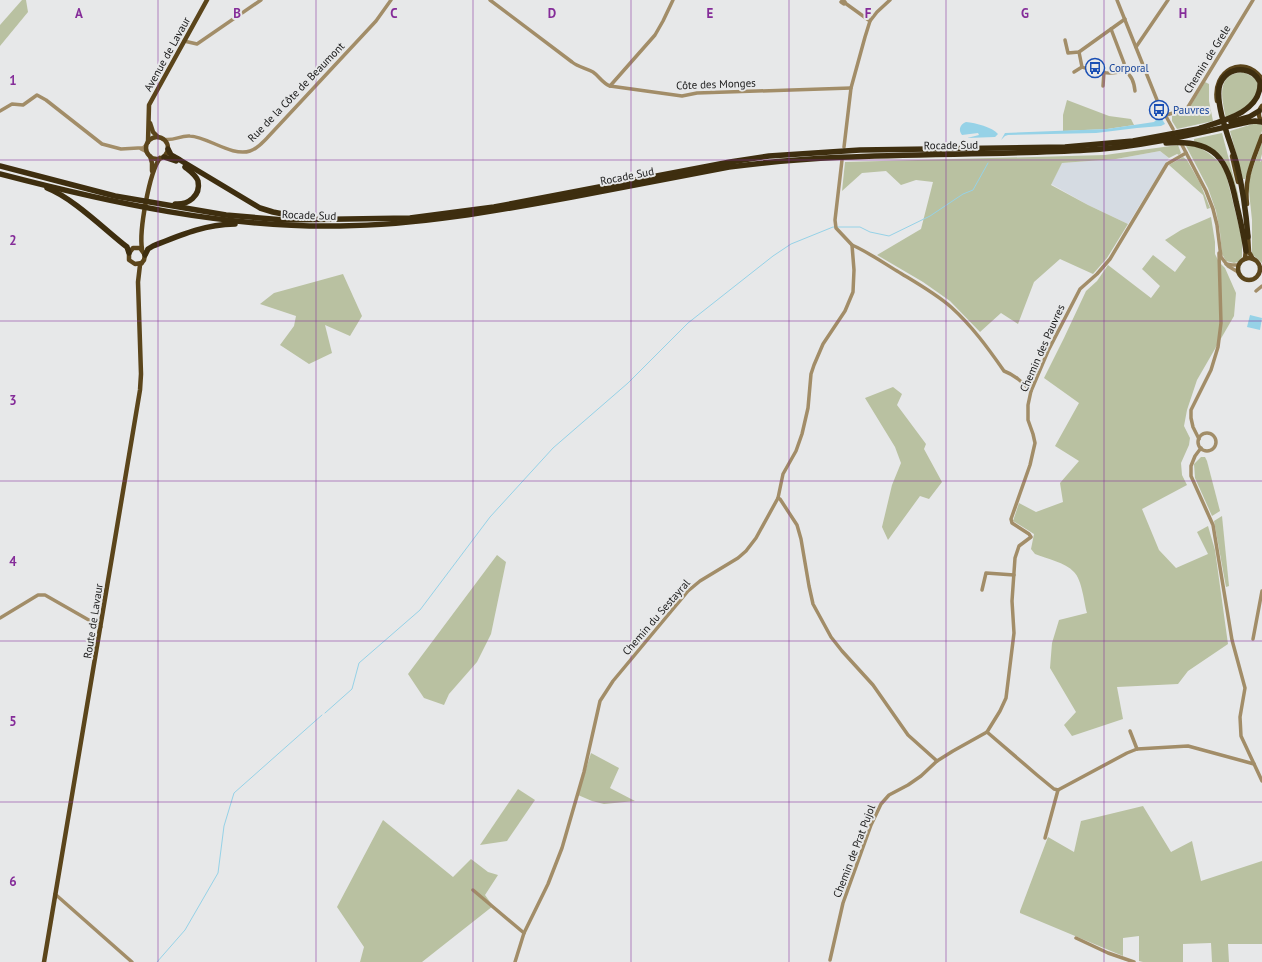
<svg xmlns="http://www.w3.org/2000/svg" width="1262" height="962" font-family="'PT Sans',sans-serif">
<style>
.built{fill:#d5dbe2}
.green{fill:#b9c1a1}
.water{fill:#96d2e7}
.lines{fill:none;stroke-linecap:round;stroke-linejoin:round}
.stream{stroke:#96d2e7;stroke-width:1}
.minor{stroke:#a28d68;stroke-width:3.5}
.major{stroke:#5b451b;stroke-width:4.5}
.highway{stroke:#3e2e0f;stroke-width:5.5}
.grid{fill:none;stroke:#852c99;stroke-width:1;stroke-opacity:0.55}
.labels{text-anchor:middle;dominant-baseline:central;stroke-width:4;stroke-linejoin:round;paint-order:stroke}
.street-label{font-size:11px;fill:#1a1a1a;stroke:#e7e8e9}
.transit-label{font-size:11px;fill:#164399;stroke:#e7e8e9;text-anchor:start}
.grid-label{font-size:13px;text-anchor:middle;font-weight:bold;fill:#852c99;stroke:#e7e8e9;stroke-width:4;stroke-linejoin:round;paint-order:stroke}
</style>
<rect width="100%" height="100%" fill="#e7e8e9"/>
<polygon class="built" points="1160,151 1169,158 1128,224 1088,205 1051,184 1062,163 1116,159"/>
<g class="green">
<polygon points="22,0 26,0 28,12 0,46 0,25"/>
<path d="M1243,72C1261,80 1259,83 1256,101L1226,118C1222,99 1215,74 1243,72Z"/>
<polygon points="1205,82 1209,84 1209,101 1213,121 1177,129 1172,121 1172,116 1188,110"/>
<polygon points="1067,100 1109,116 1131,119 1134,125 1107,129 1063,131 1063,115"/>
<polygon points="1256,123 1262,125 1262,131 1245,179 1243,179 1230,131"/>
<path d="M1222,133L1238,194L1242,220C1233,183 1235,158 1194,141V139Z"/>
<polygon points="1262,142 1262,154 1260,162 1262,160 1262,263 1252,254 1252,220 1248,182"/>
<path d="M1185,144C1202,146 1215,156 1225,170L1242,239V257L1238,262L1234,263L1226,261L1222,254L1220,232L1216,211L1208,188Z"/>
<polygon points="1178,145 1181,153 1179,155 1177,154 1169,158 1160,151 1116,159 1062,163 1051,185 1088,205 1128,224 1107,258 1093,274 1060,259 1034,282 1018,324 1001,313 980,332 950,301 923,282 877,255 921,229 933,182 916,180 901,185 886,171 862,173 842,191 845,162 1105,155"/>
<polygon points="1183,157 1187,160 1200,183 1210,208 1207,209 1203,195 1169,165"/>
<path d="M1211,217L1215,242V254L1219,262L1225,268L1236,293L1234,316L1197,380L1187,410L1184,426L1190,438L1189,445L1181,463L1182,475L1187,485L1142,509L1159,550L1176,568L1208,554L1197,532L1208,526L1215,550L1228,644L1188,671L1178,684L1117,687L1123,719L1072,736L1064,725L1076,712L1050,668L1052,643L1059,620L1087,613C1084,602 1082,580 1074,572C1065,562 1047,559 1035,554L1031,549L1034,534L1013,521L1019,503L1036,512L1063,502L1060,483L1079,461L1055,446L1079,403L1044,378L1064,338L1086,291L1097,281L1108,265L1151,298L1160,286L1142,269L1153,255L1175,272L1186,257L1165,240L1181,230Z"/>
<polygon points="343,274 362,316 350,336 325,325 332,353 309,364 280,345 294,326 296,316 260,304 274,293"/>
<polygon points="893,387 902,394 897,405 926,444 924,449 942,482 929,499 920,496 888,540 882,527 892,485 901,463 895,447 865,398"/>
<polygon points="1201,457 1205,457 1207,461 1220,511 1212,516 1195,478 1194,464"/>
<polygon points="1222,516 1229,586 1226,587 1214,521"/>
<polygon points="497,555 506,562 491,634 477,662 449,694 444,705 424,698 408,674"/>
<polygon points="591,753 619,768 610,788 635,801 604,804 592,801 578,795"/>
<polygon points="518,789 535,800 507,841 480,845"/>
<polygon points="1143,806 1171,852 1192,841 1201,881 1262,861 1262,944 1228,944 1229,962 1212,962 1211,943 1183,944 1183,962 1143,962 1139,961 1139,936 1123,938 1123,956 1020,913 1020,911 1048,837 1074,852 1081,821"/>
<polygon points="383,820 453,877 471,859 488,872 498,875 485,895 493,906 422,962 360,962 364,947 337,907"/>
</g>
<g class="water">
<polygon points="1162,119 1165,124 1161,126 1137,128 1096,133 1008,135 1005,136 1001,140 1005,133 1107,129 1154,122 1156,120"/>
<path d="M966,122C976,123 992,127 998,134L995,137L967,138L979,135L978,133L962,135C958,130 960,124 966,122Z"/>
<polygon points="1250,315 1262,318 1260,330 1247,327"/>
</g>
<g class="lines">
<g class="stream">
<polyline points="325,713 352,689 359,663 420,610 490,517 553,448 628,383 688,323 773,256 791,244 833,227 860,227 870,232 889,236 930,216 963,194 973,190 988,163"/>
<polyline points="157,962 185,930 218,873 224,826 234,793 322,715"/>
</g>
<g class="minor">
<path d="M490,0L572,62C578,67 586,68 593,72C599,76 602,83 610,86L682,96L697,93L851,88"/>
<polygon points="843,0 845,2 844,4 841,2"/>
<polyline points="1117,0 1157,100 1173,129"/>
<polyline points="845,3 870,21"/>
<polyline points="1111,29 1124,63 1124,70"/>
<polyline points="1065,40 1068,53 1079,52 1125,19"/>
<polyline points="184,41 197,44 261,0"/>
<polyline points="1136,47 1168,0"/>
<path d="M1079,52L1082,67C1094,72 1112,76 1124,70"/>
<path d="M1124,70C1132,76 1134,82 1135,91"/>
<polyline points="1074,72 1082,67"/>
<polyline points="610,86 655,35 663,21 673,0"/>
<polyline points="1103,86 1104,72"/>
<polyline points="0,111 12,104 23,105 37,95 46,100 102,144 121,149 138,148 143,148 147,144"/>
<polyline points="1166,115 1184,110 1188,107 1253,0"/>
<path d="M163,139C173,142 180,135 190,136C208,137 232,157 250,151C257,149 262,143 267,138L363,35L376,21L391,0"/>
<polyline points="1182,145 1206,191 1213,209 1217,225 1221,257 1228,266 1238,272"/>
<polyline points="844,147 851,88 865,37 870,21 877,12 890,0"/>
<polyline points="141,149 147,152"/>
<path d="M852,245C868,252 882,262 897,271C915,282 935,293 951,307C972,326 988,348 1004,371C1015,375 1023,383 1031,391"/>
<polyline points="1226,264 1232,265 1239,265"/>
<polyline points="1256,291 1262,286"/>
<circle cx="1207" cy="442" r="9"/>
<polyline points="1199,439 1193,427 1191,418 1191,410 1211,370 1218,347 1221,323 1219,253"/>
<polyline points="1201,448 1195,456 1191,466 1191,476 1213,525 1232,640 1245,688 1240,717 1241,736 1262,781"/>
<polyline points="778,498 780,499 797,525 801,539 809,586 813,604 831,637 842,651 873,685 908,735 937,761"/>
<polyline points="982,590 986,573 1014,575"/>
<polyline points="0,618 38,595 45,595 101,627"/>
<polyline points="1253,639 1262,591"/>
<polyline points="1130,731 1137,749"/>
<polyline points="987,732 1037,775 1054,789 1058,790 1127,753 1137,749 1188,746 1254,764"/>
<polyline points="1045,838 1058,790"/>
<polyline points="473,890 524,933"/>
<polyline points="55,894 132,962"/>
<polyline points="1076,938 1108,953 1134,962"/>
<polyline points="830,960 843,903 871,825 881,804 889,795 908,785 921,776 937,761 953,751 987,732 1000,711 1006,698 1014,633 1012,601 1015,558 1019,546 1031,537 1029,534 1012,523 1011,519 1030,465 1035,443 1033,434 1028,420 1028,405 1031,391 1048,351 1080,289 1097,274 1110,259 1167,164 1186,153"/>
<polyline points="515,962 524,933 548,884 562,848 584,772 600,701 613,681 688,591 700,581 738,558 746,551 756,538 778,498 783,474 796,451 802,434 808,408 811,374 814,365 823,344 845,311 853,292 854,270 852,245 836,228 835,220 842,160"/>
</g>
<g class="major">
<path d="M1217,101C1212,71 1243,53 1262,79"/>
<path d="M1262,106C1258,111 1258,117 1262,122"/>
<polyline points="150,123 153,132 158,137"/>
<circle cx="157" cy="148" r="11"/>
<polyline points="148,142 149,105 207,0"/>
<polyline points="150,156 152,163 152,171"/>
<polyline points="1232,156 1238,182"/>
<path d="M1247,204C1244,177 1253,161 1262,136"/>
<polyline points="1248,235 1249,252 1253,259"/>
<path d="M142,249C139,231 149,173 160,158"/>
<circle cx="1249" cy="269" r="11"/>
<polyline points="1245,259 1246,249"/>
<polyline points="44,962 140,390 141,374 138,282 140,265 144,260 145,255 140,248 133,248 129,253 129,260 135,264 142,263"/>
</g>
<g class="highway">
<polyline points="1231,122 1249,117 1259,111"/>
<path d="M1200,128C1219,122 1262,113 1260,82C1257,76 1251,71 1244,70C1232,68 1221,76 1219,88C1216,109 1231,143 1237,165C1243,189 1246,212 1248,237"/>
<path d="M1166,143C1216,139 1227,159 1236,202C1240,219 1244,235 1246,251"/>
<polyline points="168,149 171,155 180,160 260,208 273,212 298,217"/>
<polyline points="164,157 176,161"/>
<polyline points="0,166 115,196 226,215 284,220 410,218 494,207 730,162 769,156 860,150 1065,147 1133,141 1203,128"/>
<path d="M0,174C111,203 225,228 340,226C419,225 496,211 572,197C625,187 677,177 729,167C848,151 968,157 1087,150C1141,147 1195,134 1248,122L1255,121L1262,122"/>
<path d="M47,188C73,198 104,229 127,247L129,253"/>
<path d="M175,204C188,205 201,196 198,181C196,175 190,171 185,167"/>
<path d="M145,255L148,249L153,246C183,234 203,225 235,224"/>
</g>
</g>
<path class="grid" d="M158,0V962M316,0V962M473,0V962M631,0V962M789,0V962M946,0V962M1104,0V962M0,160H1262M0,321H1262M0,481H1262M0,641H1262M0,802H1262"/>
<defs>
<symbol id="bus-ring" viewBox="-11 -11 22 22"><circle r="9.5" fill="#e7e8e9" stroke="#1a4fb4" stroke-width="1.5"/><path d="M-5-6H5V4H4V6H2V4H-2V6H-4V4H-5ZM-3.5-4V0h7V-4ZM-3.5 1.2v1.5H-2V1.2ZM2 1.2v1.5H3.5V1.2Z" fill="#1a4fb4"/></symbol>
</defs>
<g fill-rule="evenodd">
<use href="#bus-ring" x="1084" y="57" width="22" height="22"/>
<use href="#bus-ring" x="1148" y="99" width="22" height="22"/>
</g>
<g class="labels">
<g class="street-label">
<text transform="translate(167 54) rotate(-61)">Avenue de Lavaur</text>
<text transform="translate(1207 59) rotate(-58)">Chemin de Grele</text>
<text transform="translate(716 84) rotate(-2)">Côte des Monges</text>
<text transform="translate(296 92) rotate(-46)">Rue de la Côte de Beaumont</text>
<text transform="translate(951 145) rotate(-1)">Rocade Sud</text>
<text transform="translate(627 176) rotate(-11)">Rocade Sud</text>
<text transform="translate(309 215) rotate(2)">Rocade Sud</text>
<text transform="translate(1042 348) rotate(-66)">Chemin des Pauvres</text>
<text transform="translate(656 617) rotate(-49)">Chemin du Sestayral</text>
<text transform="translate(93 621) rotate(-81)">Route de Lavaur</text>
<text transform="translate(854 851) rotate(-69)">Chemin de Prat Pujol</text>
</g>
<g class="transit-label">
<text x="1109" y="68">Corporal</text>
<text x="1173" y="110">Pauvres</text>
</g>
</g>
<g class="grid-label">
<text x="79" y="18">A</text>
<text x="237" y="18">B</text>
<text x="394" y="18">C</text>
<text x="552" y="18">D</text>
<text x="710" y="18">E</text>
<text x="868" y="18">F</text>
<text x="1025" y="18">G</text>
<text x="1183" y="18">H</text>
<text x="13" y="85">1</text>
<text x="13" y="245">2</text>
<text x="13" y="405">3</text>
<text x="13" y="566">4</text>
<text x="13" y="726">5</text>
<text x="13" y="886">6</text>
</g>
</svg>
